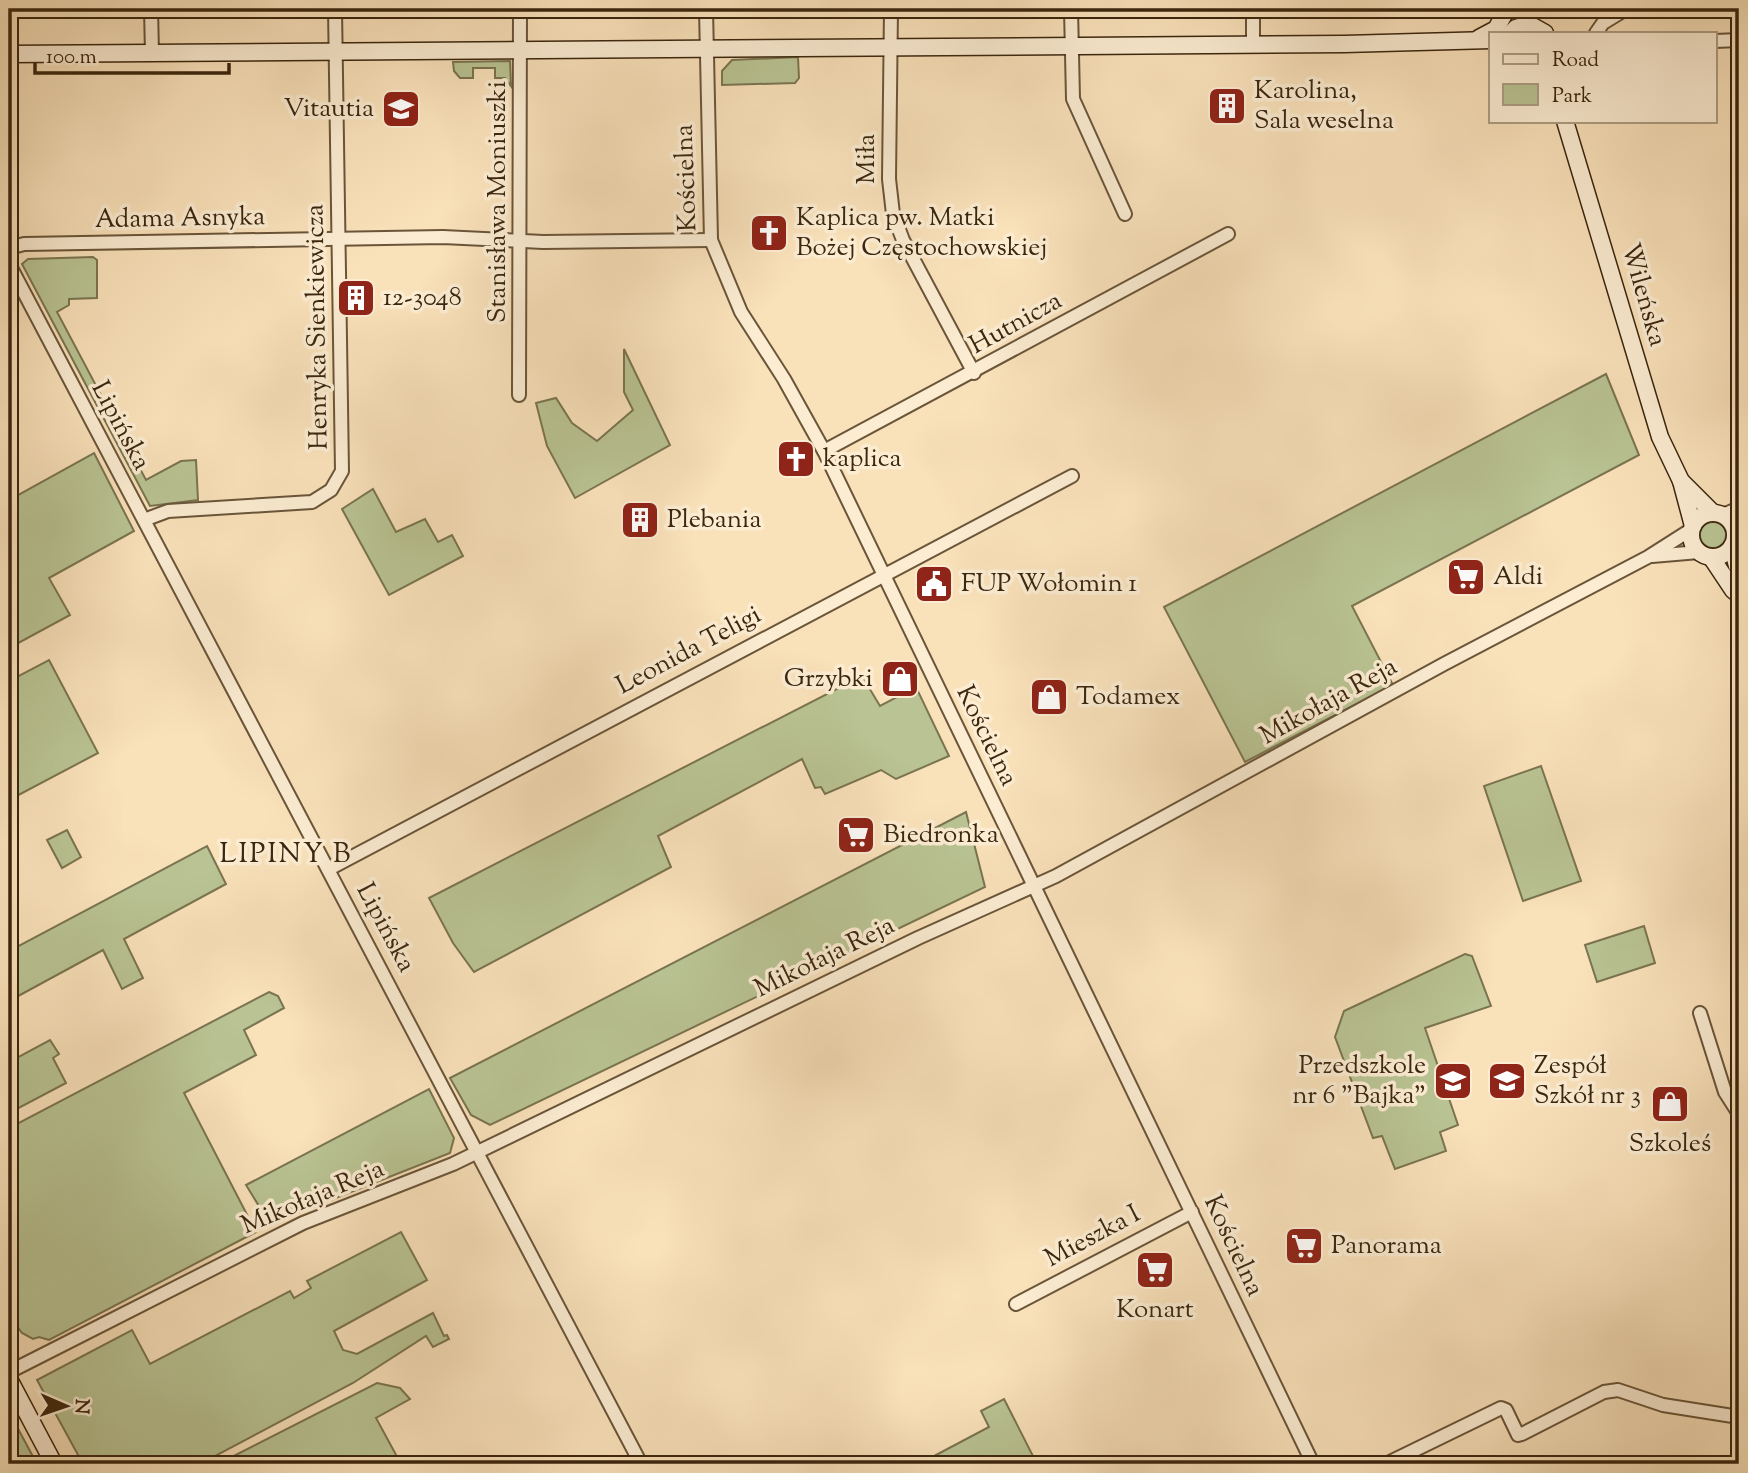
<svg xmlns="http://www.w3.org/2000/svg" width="1748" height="1473" font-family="'Sorts Mill Goudy',serif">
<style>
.green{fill:#b9c393;stroke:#7a7450;stroke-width:2}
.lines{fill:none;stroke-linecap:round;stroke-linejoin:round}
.street-casing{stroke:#6a5539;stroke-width:16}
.secondary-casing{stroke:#3b260e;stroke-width:19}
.street{stroke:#fbecd2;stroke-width:12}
.secondary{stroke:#fbecd2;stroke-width:16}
.labels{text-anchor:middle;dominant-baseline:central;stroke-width:7;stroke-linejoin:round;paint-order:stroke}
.poi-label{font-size:26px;fill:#3b260e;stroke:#fbecd2;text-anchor:start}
.street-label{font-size:26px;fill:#3b260e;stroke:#fbecd2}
.neighbourhood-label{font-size:28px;letter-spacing:2px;fill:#3b260e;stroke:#fbecd2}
</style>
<rect width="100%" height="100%" fill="#f9e1ba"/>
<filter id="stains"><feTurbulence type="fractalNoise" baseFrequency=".00286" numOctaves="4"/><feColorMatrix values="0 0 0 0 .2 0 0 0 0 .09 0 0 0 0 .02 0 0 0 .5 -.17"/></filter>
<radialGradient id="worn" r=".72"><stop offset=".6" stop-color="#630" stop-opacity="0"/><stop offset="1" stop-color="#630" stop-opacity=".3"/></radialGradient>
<g class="green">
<polygon points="798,57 799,78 795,83 722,85 722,71 732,60"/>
<polygon points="510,61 511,86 505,78 495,78 495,68 473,68 473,78 460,78 454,71 453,62"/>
<polygon points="93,257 97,260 97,298 69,299 69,305 57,312 146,480 181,461 196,460 198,500 150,506 22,264 28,259"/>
<polygon points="624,349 670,445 575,498 547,446 536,403 556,398 572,423 597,441 633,410 624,392"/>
<polygon points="1606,374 1639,455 1352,606 1393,685 1245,762 1164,607"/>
<polygon points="94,453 134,531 49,578 70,615 9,648 9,500"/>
<polygon points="373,489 396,532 425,519 438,542 452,535 463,556 389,595 342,509"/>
<circle cx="1713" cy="535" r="13"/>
<polygon points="49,660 98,753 9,800 9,681"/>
<polygon points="862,676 880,706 916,687 949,756 896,779 881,770 825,794 821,787 815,788 802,759 658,836 671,867 474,972 453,943 429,898"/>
<polygon points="1541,766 1581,881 1523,901 1484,786"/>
<polygon points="966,812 985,887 490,1125 471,1115 450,1078"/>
<polygon points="67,830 81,857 62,868 47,840"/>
<polygon points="207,846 226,884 124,939 143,978 122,989 103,950 9,1001 9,951"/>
<polygon points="1644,926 1655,963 1597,982 1585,945"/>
<polygon points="1465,954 1472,956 1491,1006 1425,1028 1458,1125 1440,1132 1446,1151 1395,1169 1382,1136 1373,1138 1335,1037 1344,1011"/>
<polygon points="269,992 278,996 284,1008 244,1030 256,1055 184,1093 256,1232 49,1340 39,1337 33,1339 22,1333 11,1318 15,1306 9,1295 9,1128"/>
<polygon points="50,1040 59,1054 53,1058 66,1083 13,1111 9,1104 9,1062"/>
<polygon points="429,1089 454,1138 450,1153 270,1224 246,1185"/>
<polygon points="401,1232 427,1280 334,1331 343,1350 357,1354 433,1313 444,1336 447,1335 449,1339 433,1347 426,1336 353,1383 200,1464 83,1464 37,1380 132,1330 150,1364 290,1291 294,1298 311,1288 307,1281"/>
<polygon points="377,1383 400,1388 410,1399 376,1418 401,1464 218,1464"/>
<polygon points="1004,1399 1037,1464 919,1464 989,1427 981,1411"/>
<polygon points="9,1412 37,1464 9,1464"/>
</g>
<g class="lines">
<defs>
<g id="street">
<polyline points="151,9 152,53"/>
<polyline points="706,9 711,240 741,312 784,379 824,451 1313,1464"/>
<polyline points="891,9 889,179 893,214 903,240 974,373"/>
<polyline points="1071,9 1073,99 1125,214"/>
<polyline points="1253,9 1253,44"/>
<polyline points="1596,33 1603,23 1626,9"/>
<polyline points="1715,41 1739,40"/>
<polyline points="9,248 24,244 443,237 543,242 711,240"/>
<polyline points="9,264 641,1464"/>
<polyline points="519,395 520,9"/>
<polyline points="824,451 1228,234"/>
<polyline points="1723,515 1739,508"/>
<polyline points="144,520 168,511 312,502 331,490 342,471 335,9"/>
<polyline points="1735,532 1739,526"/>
<polyline points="1652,556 1699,552"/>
<polyline points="329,869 1072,476"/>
<polyline points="1700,1013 1725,1092 1739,1114"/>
<polyline points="1016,1304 1192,1212"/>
<polyline points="9,1372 303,1223 453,1164 918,938 1056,876 1444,664 1648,557 1692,529"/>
<polyline points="1386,1464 1501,1408 1506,1410 1518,1435 1522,1434 1604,1392 1618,1390 1663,1405 1739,1417"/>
</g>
<g id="secondary">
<polyline points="1511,33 1516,28 1529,24 1545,33"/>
<polyline points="1479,38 1496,29 1507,9"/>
<polyline points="9,54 1344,44 1491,40"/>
<polyline points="1565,121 1660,437 1681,481 1713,513"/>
<polyline points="1681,481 1693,526"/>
<circle cx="1713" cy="535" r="22"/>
<polyline points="1732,546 1739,574"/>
<polyline points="1711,557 1733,590 1739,595"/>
<polyline points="9,1379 54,1464"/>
</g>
</defs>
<use href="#street" class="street-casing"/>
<use href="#secondary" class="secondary-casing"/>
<use href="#street" class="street"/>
<use href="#secondary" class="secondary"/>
</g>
<defs>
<symbol id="building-square" viewBox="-11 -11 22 22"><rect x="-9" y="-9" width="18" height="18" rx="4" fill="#8f2418" stroke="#fbecd2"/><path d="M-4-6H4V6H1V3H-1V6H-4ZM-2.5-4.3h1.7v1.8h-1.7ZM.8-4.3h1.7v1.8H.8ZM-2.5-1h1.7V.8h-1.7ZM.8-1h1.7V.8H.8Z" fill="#fff"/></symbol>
<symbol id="school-square" viewBox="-11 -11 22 22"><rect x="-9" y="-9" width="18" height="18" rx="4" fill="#8f2418" stroke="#fbecd2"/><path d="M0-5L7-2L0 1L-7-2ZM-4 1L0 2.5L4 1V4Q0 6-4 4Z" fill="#fff"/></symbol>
<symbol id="church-square" viewBox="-11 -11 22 22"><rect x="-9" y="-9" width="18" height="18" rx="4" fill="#8f2418" stroke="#fbecd2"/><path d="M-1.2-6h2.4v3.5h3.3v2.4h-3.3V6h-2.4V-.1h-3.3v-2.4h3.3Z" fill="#fff"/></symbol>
<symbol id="supermarket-square" viewBox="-11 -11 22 22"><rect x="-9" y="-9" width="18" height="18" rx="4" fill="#8f2418" stroke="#fbecd2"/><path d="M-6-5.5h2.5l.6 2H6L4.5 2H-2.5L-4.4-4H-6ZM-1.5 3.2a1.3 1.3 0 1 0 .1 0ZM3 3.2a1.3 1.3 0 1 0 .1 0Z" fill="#fff"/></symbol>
<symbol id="civic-square" viewBox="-11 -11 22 22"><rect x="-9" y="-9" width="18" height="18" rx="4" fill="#8f2418" stroke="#fbecd2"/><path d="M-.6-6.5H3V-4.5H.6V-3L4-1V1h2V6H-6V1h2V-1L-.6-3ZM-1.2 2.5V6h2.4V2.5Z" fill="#fff"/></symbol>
<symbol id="shop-square" viewBox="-11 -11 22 22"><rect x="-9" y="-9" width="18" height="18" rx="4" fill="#8f2418" stroke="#fbecd2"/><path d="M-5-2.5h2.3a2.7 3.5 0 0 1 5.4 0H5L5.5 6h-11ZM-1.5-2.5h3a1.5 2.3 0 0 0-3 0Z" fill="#fff"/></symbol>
</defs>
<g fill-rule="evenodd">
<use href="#building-square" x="1205" y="84" width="44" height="44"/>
<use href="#school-square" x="379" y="87" width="44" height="44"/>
<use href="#church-square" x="747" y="211" width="44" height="44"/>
<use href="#building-square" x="334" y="276" width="44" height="44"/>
<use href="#church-square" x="774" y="437" width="44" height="44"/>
<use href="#building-square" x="618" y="498" width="44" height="44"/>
<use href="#supermarket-square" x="1444" y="555" width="44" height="44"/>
<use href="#civic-square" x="912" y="562" width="44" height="44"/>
<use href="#shop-square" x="878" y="657" width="44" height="44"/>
<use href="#shop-square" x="1027" y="675" width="44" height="44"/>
<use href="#supermarket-square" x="834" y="813" width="44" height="44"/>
<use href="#school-square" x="1431" y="1059" width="44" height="44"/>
<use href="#school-square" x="1485" y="1059" width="44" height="44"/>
<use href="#shop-square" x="1648" y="1082" width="44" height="44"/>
<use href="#supermarket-square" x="1282" y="1224" width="44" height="44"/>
<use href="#supermarket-square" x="1133" y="1248" width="44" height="44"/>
</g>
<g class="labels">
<g class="poi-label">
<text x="1254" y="91">Karolina,<tspan x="1254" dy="30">Sala weselna</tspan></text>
<text x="374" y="109" text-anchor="end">Vitautia</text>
<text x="796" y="218">Kaplica pw. Matki<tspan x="796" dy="30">Bożej Częstochowskiej</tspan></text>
<text x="383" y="298">12-3048</text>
<text x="823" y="459">kaplica</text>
<text x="667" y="520">Plebania</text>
<text x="1493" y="577">Aldi</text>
<text x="961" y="584">FUP Wołomin 1</text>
<text x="873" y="679" text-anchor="end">Grzybki</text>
<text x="1076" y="697">Todamex</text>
<text x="883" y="835">Biedronka</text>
<text x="1426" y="1066" text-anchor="end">Przedszkole<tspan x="1426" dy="30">nr 6 "Bajka"</tspan></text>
<text x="1534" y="1066">Zespół<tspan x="1534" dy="30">Szkół nr 3</tspan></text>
<text x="1670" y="1144" text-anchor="middle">Szkoleś</text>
<text x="1331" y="1246">Panorama</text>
<text x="1155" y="1310" text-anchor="middle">Konart</text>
</g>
<g class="street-label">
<text transform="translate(867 159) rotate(-90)">Miła</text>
<text transform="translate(687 178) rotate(-92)">Kościelna</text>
<text transform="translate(498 202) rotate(-90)">Stanisława Moniuszki</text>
<text transform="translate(180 219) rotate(-1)">Adama Asnyka</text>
<text transform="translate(1643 295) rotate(74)">Wileńska</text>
<text transform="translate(1016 324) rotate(-29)">Hutnicza</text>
<text transform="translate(318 327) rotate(-91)">Henryka Sienkiewicza</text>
<text transform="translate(120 426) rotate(62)">Lipińska</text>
<text transform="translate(689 651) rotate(-28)">Leonida Teligi</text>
<text transform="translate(1329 702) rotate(-29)">Mikołaja Reja</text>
<text transform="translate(986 736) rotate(64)">Kościelna</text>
<text transform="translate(385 928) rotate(62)">Lipińska</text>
<text transform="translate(825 958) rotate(-26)">Mikołaja Reja</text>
<text transform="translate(313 1198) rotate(-23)">Mikołaja Reja</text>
<text transform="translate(1093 1237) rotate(-28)">Mieszka I</text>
<text transform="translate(1233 1246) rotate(65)">Kościelna</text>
</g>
<g class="neighbourhood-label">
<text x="286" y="855">LIPINY B</text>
</g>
</g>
<rect width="1748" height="1473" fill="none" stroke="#f9e1ba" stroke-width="35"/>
<rect x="10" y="10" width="1727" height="1452" fill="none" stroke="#3b260e" stroke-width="3.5"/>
<rect x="18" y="18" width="1713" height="1438" fill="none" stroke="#3b260e" stroke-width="2"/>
<rect x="1489" y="32" width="228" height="91" fill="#fbecd2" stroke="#ae9d84" stroke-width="2"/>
<rect x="1503" y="54" width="35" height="10" fill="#fbecd2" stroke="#ae9d84" stroke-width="2"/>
<text x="1552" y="66" font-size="21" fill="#3b260e">Road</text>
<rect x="1503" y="84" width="35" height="21" fill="#b9c393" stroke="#ae9d84" stroke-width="2"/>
<text x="1552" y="102" font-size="21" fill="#3b260e">Park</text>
<g transform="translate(66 1406) rotate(92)" stroke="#fbecd2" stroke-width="5" paint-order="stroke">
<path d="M0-5L12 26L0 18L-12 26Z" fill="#3b260e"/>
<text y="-10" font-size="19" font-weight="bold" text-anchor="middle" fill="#3b260e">N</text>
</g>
<path d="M35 63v10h194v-10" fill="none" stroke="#3b260e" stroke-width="3.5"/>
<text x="46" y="63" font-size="21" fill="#3b260e" stroke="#fbecd2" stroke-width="5" paint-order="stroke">100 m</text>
<rect width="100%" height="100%" filter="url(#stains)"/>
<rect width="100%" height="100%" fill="url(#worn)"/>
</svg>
